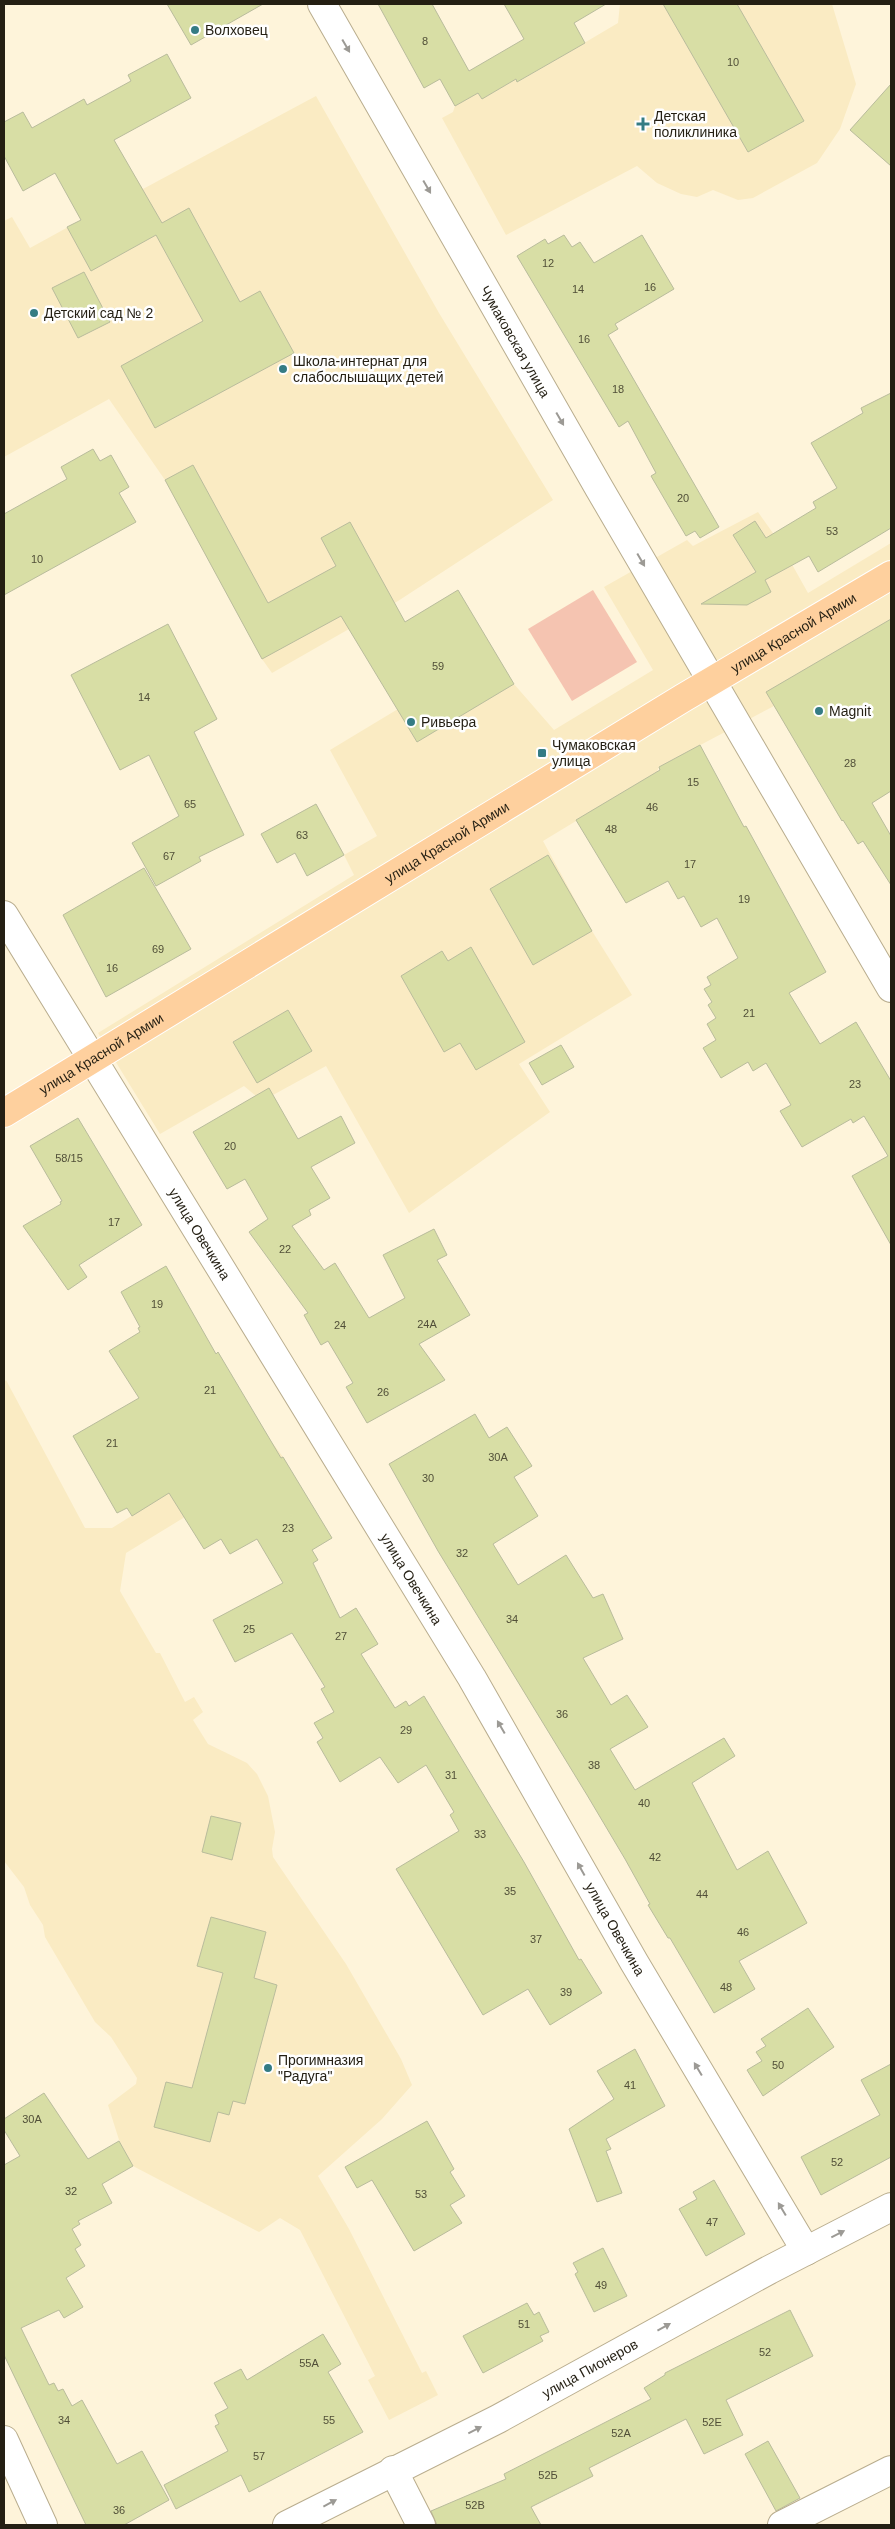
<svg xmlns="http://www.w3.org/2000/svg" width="895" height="2529" font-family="Arial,sans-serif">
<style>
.built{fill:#faebc3}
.green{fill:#f5c4b1}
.building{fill:#d8dea5;stroke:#b9bc9c}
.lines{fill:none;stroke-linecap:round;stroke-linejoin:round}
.minor-casing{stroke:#b9ad8e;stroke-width:30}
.major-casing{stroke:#fff;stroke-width:30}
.minor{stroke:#fff;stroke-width:28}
.major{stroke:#fed09e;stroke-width:28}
.oneway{fill:#9c9a95}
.poi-dot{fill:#347c84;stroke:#fff;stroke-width:2}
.labels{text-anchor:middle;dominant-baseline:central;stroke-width:5;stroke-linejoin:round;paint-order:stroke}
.number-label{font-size:11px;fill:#514f38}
.poi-label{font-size:14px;fill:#241f13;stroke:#fff;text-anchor:start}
.street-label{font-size:14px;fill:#241f13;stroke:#fff}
</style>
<rect width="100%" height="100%" fill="#fef4da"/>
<g class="built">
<polygon points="620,4 832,4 856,84 840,129 817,163 753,198 738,200 713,190 697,197 681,194 657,183 637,166 506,235 442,118 453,112 455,106 478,93 482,99 516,79 518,82 618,23"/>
<polygon points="316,96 439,313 553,500 398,601 272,673 262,659 165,480 109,399 4,457 4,221 12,217 30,248 81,220 74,207 134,175 143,189"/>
<polygon points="758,512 780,543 808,593 891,543 891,791 842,821 774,706 659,767 657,772 543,841 592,931 632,995 519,1064 550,1112 409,1213 326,1066 262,1101 244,1086 160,1134 98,1033 354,875 344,855 377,836 330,750 398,709 417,742 514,684 554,730 653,670 604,587 687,540 693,546"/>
<polygon points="6,1380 85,1528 112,1528 265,1433 283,1457 126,1553 120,1591 156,1653 160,1653 185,1702 194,1697 203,1712 193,1720 208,1744 247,1763 257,1774 268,1796 275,1832 272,1849 273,1857 346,1964 401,2059 412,2085 382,2119 318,2176 349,2229 422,2373 426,2371 438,2395 389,2420 368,2380 375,2376 300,2230 280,2218 259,2232 133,2166 120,2143 108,2105 136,2084 137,2078 111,2037 95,2022 45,1937 43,1925 30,1905 24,1887 4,1861 4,1382"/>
</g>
<polygon class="green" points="593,590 637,662 572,701 528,629"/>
<g class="building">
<polygon points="167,4 263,4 191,45"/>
<polygon points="378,4 432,4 469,71 524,39 504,4 606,4 574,23 585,43 517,82 516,79 482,99 478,93 455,106 440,79 424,88"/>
<polygon points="663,4 737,4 804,121 748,152"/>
<polygon points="167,54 191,98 114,140 162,223 189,208 240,302 260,291 294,353 155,428 121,366 203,321 156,235 91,271 67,227 81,220 55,173 23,191 4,156 4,122 23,112 32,128 84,99 87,105 131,81 128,75"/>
<polygon points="891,84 891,166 850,130"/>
<polygon points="564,235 572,247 580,242 594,263 642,235 674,289 615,324 618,329 608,335 719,527 700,538 695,531 686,536 651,476 656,473 628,421 619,427 517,256 545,239 548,244"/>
<polygon points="84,272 110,322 78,338 52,288"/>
<polygon points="891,393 891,528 818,572 809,556 765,580 771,592 747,605 701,604 756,572 733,535 755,521 766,538 816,508 813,502 837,488 811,443 863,413 861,408"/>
<polygon points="93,449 100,461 111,455 129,487 119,493 136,522 4,595 4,514 67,479 61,467"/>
<polygon points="193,465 268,603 336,566 321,538 350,522 405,622 458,590 514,684 417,742 341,616 262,659 165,480"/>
<polygon points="891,619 891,791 872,803 891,836 891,885 863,841 858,844 843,820 842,821 766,692"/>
<polygon points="168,624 217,719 194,732 244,835 199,857 201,861 156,886 132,843 179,816 149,755 120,770 71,675"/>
<polygon points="700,745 744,827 746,826 826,972 789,993 820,1044 856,1022 891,1081 891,1245 852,1176 888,1156 864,1116 853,1123 851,1119 802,1147 780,1111 791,1105 766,1063 753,1071 748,1062 721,1078 703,1048 716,1040 707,1024 716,1018 708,1005 712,1002 704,989 711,985 707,977 738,958 717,918 701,927 684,896 678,899 668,881 626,903 576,820 660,770 659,767"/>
<polygon points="316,804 344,855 307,876 295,853 277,863 261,834"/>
<polygon points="548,855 592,931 533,965 490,889"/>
<polygon points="144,868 191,949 106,997 63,915"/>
<polygon points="471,947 525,1042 476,1070 460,1043 444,1052 401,976 442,951 448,961"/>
<polygon points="288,1010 312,1051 257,1083 233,1042"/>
<polygon points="561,1045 574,1067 542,1085 529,1063"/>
<polygon points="269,1088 298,1139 341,1116 355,1143 311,1167 330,1198 309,1210 311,1215 292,1226 324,1270 335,1263 369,1318 405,1298 383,1255 434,1229 447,1255 437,1260 470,1315 419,1344 445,1380 367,1423 346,1387 353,1383 328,1341 321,1345 304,1315 308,1313 249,1232 268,1219 245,1179 227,1189 193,1132"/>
<polygon points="78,1118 142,1225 79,1265 87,1277 68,1290 23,1226 61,1204 60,1202 62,1201 30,1146"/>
<polygon points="166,1266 216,1354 218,1352 281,1458 283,1457 332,1538 312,1550 318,1560 313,1563 340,1618 356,1608 378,1644 361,1654 395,1708 406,1701 409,1706 424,1696 524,1862 579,1960 581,1959 602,1993 550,2025 528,1989 483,2015 396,1869 459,1831 450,1815 454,1812 426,1765 398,1783 380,1757 340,1782 317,1742 323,1738 314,1723 334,1712 321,1689 325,1687 292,1633 235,1662 213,1620 283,1583 257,1539 230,1554 221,1539 204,1549 169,1493 132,1516 127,1508 117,1513 73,1436 139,1398 109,1351 140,1332 138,1328 140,1327 121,1292"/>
<polygon points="475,1414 489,1438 507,1427 532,1466 514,1477 538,1516 493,1544 518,1585 566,1555 593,1598 603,1594 623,1639 583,1658 611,1705 627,1695 648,1727 610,1749 635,1790 724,1738 735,1756 692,1783 737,1870 768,1851 807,1923 739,1961 755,1989 714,2013 670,1938 668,1938 648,1905 650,1904 625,1859 587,1795 438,1551 389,1464"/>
<polygon points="211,1816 241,1823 232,1860 202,1852"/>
<polygon points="211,1917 266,1932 254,1978 277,1985 245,2104 233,2101 229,2115 218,2112 210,2142 154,2127 166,2082 192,2088 223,1973 197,1966"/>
<polygon points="808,2008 834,2047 763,2096 747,2070 762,2061 756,2052 766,2046 761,2039"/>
<polygon points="635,2049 665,2106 606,2139 611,2149 606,2151 622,2193 597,2202 569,2129 614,2099 597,2071"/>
<polygon points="891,2064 891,2157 821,2195 801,2157 880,2115 861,2080"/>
<polygon points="44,2093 88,2159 119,2141 133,2166 102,2184 112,2203 78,2221 80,2224 72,2229 81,2245 75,2249 85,2266 66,2278 83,2307 64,2318 59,2310 21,2328 49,2385 54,2383 58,2391 63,2389 72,2406 82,2400 117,2464 142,2451 169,2500 124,2525 86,2525 4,2355 4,2165 20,2156 4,2130 4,2119"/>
<polygon points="427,2121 454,2169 450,2172 465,2196 450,2205 462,2223 414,2251 372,2180 357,2188 345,2167"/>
<polygon points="714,2180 745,2234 706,2256 679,2209 697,2199 693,2192"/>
<polygon points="603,2248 627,2296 594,2312 575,2274 578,2272 573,2263"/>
<polygon points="527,2303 534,2315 539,2312 549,2332 540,2336 543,2341 483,2373 463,2336"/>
<polygon points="790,2310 813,2356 726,2400 743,2435 704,2454 686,2419 589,2468 593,2476 531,2507 541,2525 437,2525 431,2511 506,2479 504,2474 651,2399 644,2388 665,2375 665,2373"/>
<polygon points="323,2334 341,2364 328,2372 363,2432 249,2492 241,2475 176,2509 164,2485 228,2451 215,2426 219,2424 215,2415 228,2408 214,2383 241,2369 247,2380"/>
<polygon points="768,2441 800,2498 776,2511 745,2454"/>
</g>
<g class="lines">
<defs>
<g id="minor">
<path id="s1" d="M322,4L599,488L891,988"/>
<path id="s2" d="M4,915L472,1678L634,1962L806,2251"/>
<polyline points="4,2440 43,2525"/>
<polyline points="393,2470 421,2525"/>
<path id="s3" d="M287,2525L498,2419L769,2270L891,2207"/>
<polyline points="782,2525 891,2470"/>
</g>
<g id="major">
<path id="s4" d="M4,1113L683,698L891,575"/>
</g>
</defs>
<use href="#minor" class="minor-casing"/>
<use href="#major" class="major-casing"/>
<use href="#minor" class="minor"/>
<use href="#major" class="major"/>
</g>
<defs><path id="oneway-solid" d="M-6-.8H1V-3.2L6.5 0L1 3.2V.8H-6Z" transform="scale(1.25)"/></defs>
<g class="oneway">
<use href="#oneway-solid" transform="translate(346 46) rotate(60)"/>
<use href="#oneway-solid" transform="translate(427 187) rotate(60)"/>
<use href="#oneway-solid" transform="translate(560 419) rotate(60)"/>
<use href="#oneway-solid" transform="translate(641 560) rotate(60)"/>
<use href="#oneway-solid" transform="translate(501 1727) rotate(-120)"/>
<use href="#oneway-solid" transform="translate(581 1869) rotate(-119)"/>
<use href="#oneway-solid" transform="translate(698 2069) rotate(-121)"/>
<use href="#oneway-solid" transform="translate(782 2209) rotate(-121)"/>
<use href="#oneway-solid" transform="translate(838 2234) rotate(-27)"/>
<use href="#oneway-solid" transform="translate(664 2327) rotate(-29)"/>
<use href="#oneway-solid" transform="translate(475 2430) rotate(-27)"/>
<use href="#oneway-solid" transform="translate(330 2503) rotate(-28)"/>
</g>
<g class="poi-dot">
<circle cx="195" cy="30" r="5"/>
<path d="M640.5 116.5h5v5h5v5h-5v5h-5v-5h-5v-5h5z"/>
<circle cx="34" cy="313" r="5"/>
<circle cx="283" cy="369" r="5"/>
<circle cx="819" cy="711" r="5"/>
<circle cx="411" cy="722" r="5"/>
<rect x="537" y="748" width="10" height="10" rx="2.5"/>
<circle cx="268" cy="2068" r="5"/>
</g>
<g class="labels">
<g class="number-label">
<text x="425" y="41">8</text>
<text x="733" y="62">10</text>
<text x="548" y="263">12</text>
<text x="650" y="287">16</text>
<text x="578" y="289">14</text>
<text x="584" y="339">16</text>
<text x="618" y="389">18</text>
<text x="683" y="498">20</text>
<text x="832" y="531">53</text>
<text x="37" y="559">10</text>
<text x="438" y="666">59</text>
<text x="144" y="697">14</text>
<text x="850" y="763">28</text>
<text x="693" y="782">15</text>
<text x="190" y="804">65</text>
<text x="652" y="807">46</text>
<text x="611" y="829">48</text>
<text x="302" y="835">63</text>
<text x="169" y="856">67</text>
<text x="690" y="864">17</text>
<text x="744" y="899">19</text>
<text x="158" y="949">69</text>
<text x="112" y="968">16</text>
<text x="749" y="1013">21</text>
<text x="855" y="1084">23</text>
<text x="230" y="1146">20</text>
<text x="69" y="1158">58/15</text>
<text x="114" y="1222">17</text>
<text x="285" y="1249">22</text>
<text x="157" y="1304">19</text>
<text x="427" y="1324">24А</text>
<text x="340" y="1325">24</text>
<text x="210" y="1390">21</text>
<text x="383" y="1392">26</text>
<text x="112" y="1443">21</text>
<text x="498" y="1457">30А</text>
<text x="428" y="1478">30</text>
<text x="288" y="1528">23</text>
<text x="462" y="1553">32</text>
<text x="512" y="1619">34</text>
<text x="249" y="1629">25</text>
<text x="341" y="1636">27</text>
<text x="562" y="1714">36</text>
<text x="406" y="1730">29</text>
<text x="594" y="1765">38</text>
<text x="451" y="1775">31</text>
<text x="644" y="1803">40</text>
<text x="480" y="1834">33</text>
<text x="655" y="1857">42</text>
<text x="510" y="1891">35</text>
<text x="702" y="1894">44</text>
<text x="743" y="1932">46</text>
<text x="536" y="1939">37</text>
<text x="726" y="1987">48</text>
<text x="566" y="1992">39</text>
<text x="778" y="2065">50</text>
<text x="630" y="2085">41</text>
<text x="32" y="2119">30А</text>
<text x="837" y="2162">52</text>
<text x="71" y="2191">32</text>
<text x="421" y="2194">53</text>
<text x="712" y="2222">47</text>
<text x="601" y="2285">49</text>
<text x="524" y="2324">51</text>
<text x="765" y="2352">52</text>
<text x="309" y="2363">55А</text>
<text x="64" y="2420">34</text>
<text x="329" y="2420">55</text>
<text x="712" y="2422">52Е</text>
<text x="621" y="2433">52А</text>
<text x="259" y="2456">57</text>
<text x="548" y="2475">52Б</text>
<text x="475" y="2505">52В</text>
<text x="119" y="2510">36</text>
</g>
<g class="poi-label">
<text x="205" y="30">Волховец</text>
<text x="654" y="116">Детская<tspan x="654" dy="16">поликлиника</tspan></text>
<text x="44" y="313">Детский сад № 2</text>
<text x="293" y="361">Школа-интернат для<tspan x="293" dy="16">слабослышащих детей</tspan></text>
<text x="829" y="711">Magnit</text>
<text x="421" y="722">Ривьера</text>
<text x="552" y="745">Чумаковская<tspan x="552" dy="16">улица</tspan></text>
<text x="278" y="2060">Прогимназия<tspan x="278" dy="16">"Радуга"</tspan></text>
</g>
<g class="street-label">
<text stroke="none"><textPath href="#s1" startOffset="389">Чумаковская улица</textPath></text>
<text stroke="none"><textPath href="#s4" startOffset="924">улица Красной Армии</textPath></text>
<text stroke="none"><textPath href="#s4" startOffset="519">улица Красной Армии</textPath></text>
<text stroke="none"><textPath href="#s4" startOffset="114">улица Красной Армии</textPath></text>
<text stroke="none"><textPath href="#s2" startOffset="374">улица Овечкина</textPath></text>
<text stroke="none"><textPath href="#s2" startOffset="779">улица Овечкина</textPath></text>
<text stroke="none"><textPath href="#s2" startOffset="1184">улица Овечкина</textPath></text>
<text stroke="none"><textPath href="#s3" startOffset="341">улица Пионеров</textPath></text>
</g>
</g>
<rect width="895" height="2529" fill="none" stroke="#241f13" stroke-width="10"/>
</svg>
